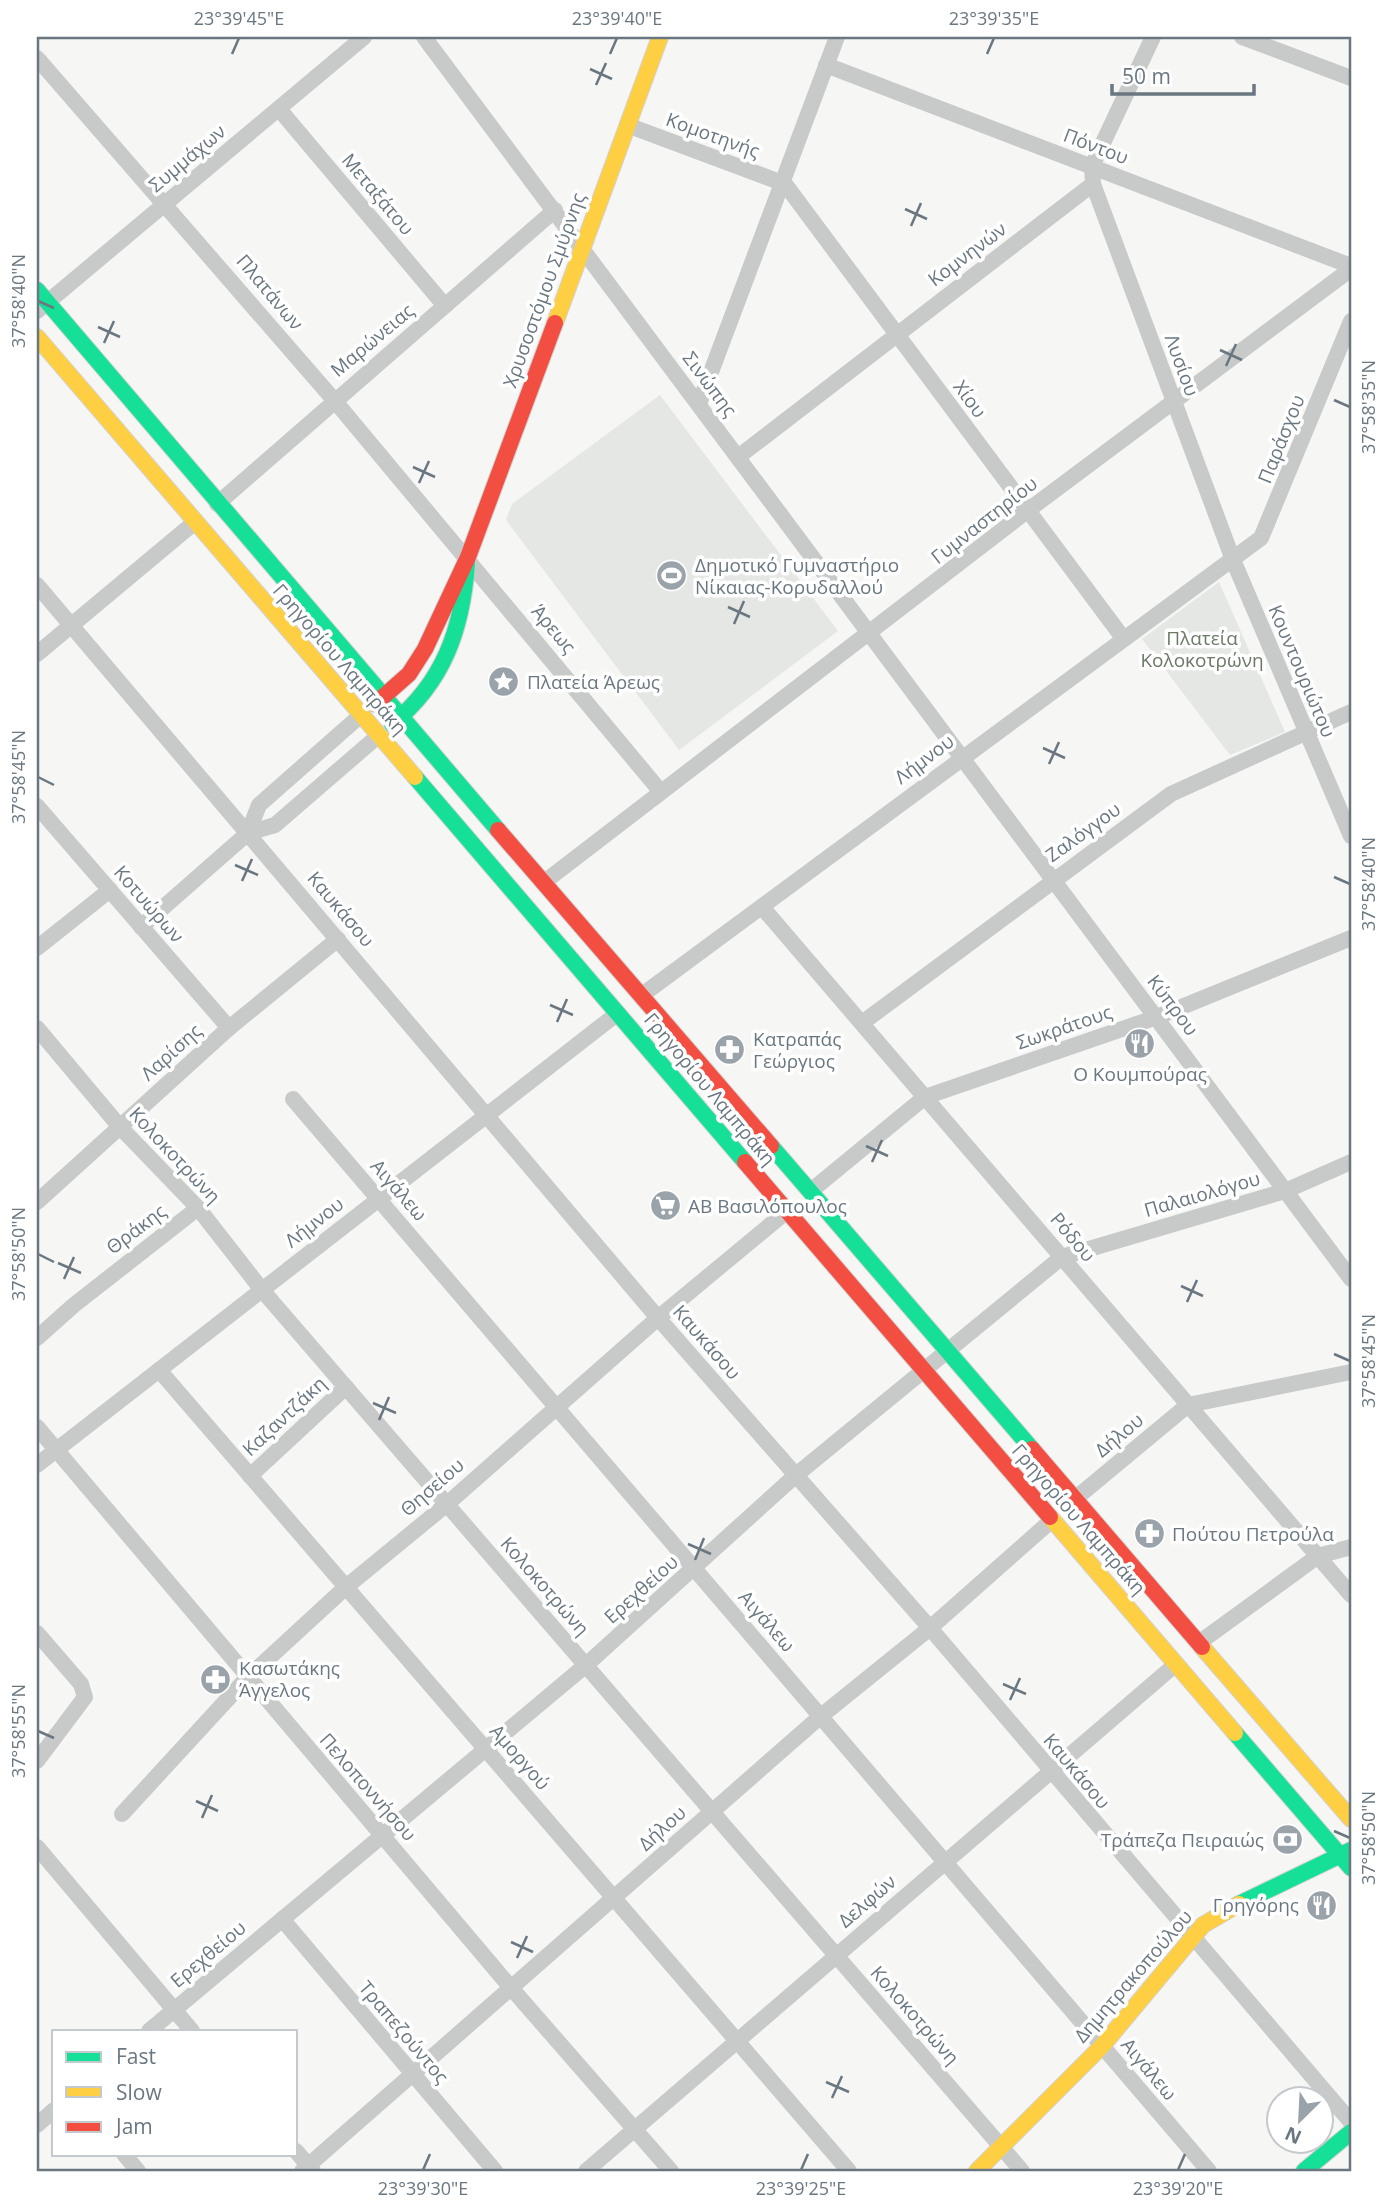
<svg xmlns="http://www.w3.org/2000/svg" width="1388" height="2208" font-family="'Open Sans',sans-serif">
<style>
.green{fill:#e4e7e3}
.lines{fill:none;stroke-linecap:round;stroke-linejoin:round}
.fast-casing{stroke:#d2d2d2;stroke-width:18}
.slow-casing{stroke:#d2d2d2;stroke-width:18}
.jam-casing{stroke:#d2d2d2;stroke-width:18}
.street{stroke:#c8caca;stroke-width:16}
.fast{stroke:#16e098;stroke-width:16}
.slow{stroke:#ffcf43;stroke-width:16}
.jam{stroke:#f24e42;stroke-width:16}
.ticks{fill:none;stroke:#6a7781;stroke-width:2.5}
.labels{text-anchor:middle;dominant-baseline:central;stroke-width:7;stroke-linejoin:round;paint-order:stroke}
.street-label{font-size:19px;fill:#6a7781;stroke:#fff}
.poi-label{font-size:19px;fill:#6a7781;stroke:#fff;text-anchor:start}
.park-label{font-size:19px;fill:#6b7967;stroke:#fff}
.neatline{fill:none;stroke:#6a7781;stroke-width:2.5}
.ticks-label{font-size:18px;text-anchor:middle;fill:#6a7781}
</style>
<rect width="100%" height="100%" fill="#f6f6f5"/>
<g class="green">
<polygon points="660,395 838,631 679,750 506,520 512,504"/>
<polygon points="1219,582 1285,732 1230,755 1142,639"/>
</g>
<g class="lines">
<defs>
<g id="fast">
<polyline points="37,290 498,830"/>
<path d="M392,724C444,682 462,629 467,564"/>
<polyline points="415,777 745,1162"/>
<polyline points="771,1146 1032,1449"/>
<polyline points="1235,1733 1351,1868"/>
<polyline points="1239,1904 1351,1850"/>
<polyline points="1304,2171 1351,2132"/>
</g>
<g id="slow">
<polyline points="555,323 660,37"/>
<polyline points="37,337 415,777"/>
<polyline points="1050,1517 1235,1733"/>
<polyline points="1202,1647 1351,1819"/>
<polyline points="977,2171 1102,2046 1203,1925 1239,1904"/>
</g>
<g id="jam">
<polyline points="375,704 409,674 425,649 468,557 555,323"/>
<polyline points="498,830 771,1146"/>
<polyline points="745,1162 1050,1517"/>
<polyline points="1032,1449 1202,1647"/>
</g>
</defs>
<use href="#fast" class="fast-casing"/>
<use href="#slow" class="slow-casing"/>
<use href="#jam" class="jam-casing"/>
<g class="street">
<polyline points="424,37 1351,1279"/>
<polyline points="1153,37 1092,166 1093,184 1233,560 1351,836"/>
<polyline points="1242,37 1351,78"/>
<polyline points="37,58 334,400 661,792"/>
<polyline points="826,65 1351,266"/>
<polyline points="279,109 445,306"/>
<polyline points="627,125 785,184 1123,638"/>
<polyline points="37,311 364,37"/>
<polyline points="699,404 837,37"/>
<polyline points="738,457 1093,184"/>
<polyline points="217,504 555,210"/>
<polyline points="37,585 658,1318 930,1628 1351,2122"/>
<polyline points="37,654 195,522"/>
<polyline points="37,806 229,1028"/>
<polyline points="248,833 259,805 361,715"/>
<polyline points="543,883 1027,511 1351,269"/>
<polyline points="762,907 1351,1595"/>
<polyline points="141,927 248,833 275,825 378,736"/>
<polyline points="37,948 110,890"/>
<polyline points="642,995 1261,538 1351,321"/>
<polyline points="862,1023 1171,794 1351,712"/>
<polyline points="37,1028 120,1127 198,1208 262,1290 1022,2171"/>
<polyline points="293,1099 1209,2171"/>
<polyline points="812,1190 925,1097 1157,1017 1351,938"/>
<polyline points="37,1202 229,1028 338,939"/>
<polyline points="37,1338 74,1305 198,1208"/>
<polyline points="159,1370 849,2171"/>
<polyline points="37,1427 512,1989 671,2171"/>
<polyline points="37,1465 618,1013"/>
<polyline points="250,1476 346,1387"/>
<polyline points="1076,1498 1188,1405 1351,1372"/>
<polyline points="37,1633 81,1684 85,1697 37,1761"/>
<polyline points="1200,1642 1318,1556 1351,1547"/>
<polyline points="122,1814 247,1678 346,1587 447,1504 658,1318 787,1211"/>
<polyline points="37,1847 192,2031"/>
<polyline points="282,1919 495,2171"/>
<polyline points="149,2031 586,1665 796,1475 1062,1257 1285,1191 1351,1162"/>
<polyline points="37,2125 54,2110"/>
<polyline points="296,2151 313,2171"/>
<polyline points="124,2154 138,2171"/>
<polyline points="302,2171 821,1716 930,1628 1052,1520"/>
<polyline points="586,2171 1176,1664"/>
</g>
<use href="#fast" class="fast"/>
<use href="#slow" class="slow"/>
<use href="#jam" class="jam"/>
</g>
<path class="ticks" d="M232,54L239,38M610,54L617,38M987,54L994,38M590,69L612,79M596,85L606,63M905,209L927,219M911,226L921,203M38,301L54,308M98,327L120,337M104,343L114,321M1220,350L1242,360M1226,366L1236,344M1334,400L1350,407M413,467L435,477M419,483L429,461M728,607L750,617M734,624L744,601M1043,748L1065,758M1049,764L1059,742M38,777L54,785M235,865L258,875M1334,877L1350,884M242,881L252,859M550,1005L573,1015M557,1022L567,999M866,1146L888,1156M872,1162L882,1140M38,1254L54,1262M58,1263L81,1273M64,1279L74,1257M1181,1286L1203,1296M1187,1302L1197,1280M1334,1354L1350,1361M373,1403L396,1413M379,1420L389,1397M688,1544L711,1554M695,1560L704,1538M1003,1684L1026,1694M1010,1700L1020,1678M38,1731L54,1738M196,1801L218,1811M202,1818L212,1795M1334,1831L1350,1838M511,1942L533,1952M517,1958L527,1936M826,2082L849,2092M832,2098L842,2076M423,2170L430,2154M801,2170L808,2154M1178,2170L1185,2154"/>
<defs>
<symbol id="stadium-disc" viewBox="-11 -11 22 22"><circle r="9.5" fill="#9ba3aa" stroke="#fff"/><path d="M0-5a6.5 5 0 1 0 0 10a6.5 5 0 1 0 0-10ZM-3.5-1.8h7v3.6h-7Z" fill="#fff"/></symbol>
<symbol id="sight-disc" viewBox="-11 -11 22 22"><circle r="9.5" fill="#9ba3aa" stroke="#fff"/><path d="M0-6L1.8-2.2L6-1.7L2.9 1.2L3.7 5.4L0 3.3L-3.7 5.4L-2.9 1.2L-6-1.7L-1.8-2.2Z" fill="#fff"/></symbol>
<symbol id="restaurant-disc" viewBox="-11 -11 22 22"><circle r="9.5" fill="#9ba3aa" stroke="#fff"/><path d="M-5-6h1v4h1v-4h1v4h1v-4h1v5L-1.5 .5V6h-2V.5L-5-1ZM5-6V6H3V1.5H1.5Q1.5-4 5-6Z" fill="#fff"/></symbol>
<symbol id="pharmacy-disc" viewBox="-11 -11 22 22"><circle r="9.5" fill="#9ba3aa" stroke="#fff"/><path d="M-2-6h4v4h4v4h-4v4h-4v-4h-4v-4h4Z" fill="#fff"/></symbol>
<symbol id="supermarket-disc" viewBox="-11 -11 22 22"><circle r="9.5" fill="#9ba3aa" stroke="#fff"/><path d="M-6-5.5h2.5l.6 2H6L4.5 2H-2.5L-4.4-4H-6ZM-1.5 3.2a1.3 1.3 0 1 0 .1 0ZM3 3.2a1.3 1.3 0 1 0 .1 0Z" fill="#fff"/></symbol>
<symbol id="bank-disc" viewBox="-11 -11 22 22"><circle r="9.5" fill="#9ba3aa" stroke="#fff"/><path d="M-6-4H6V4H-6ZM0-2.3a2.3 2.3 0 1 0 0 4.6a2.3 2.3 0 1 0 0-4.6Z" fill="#fff"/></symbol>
</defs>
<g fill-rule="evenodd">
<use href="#stadium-disc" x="654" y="558" width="35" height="35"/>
<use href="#sight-disc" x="486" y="664" width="35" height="35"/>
<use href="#restaurant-disc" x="1122" y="1026" width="35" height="35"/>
<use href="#pharmacy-disc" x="712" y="1032" width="35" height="35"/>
<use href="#supermarket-disc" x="648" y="1188" width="35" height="35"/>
<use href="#pharmacy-disc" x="1132" y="1516" width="35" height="35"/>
<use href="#pharmacy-disc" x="198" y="1662" width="35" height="35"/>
<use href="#bank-disc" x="1270" y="1822" width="35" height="35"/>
<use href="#restaurant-disc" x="1304" y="1888" width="35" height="35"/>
</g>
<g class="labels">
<g class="street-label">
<text transform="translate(713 135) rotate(20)">Κομοτηνής</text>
<text transform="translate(1096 146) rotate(21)">Πόντου</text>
<text transform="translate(187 158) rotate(-40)">Συμμάχων</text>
<text transform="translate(378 194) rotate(50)">Μεταξάτου</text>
<text transform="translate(967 254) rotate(-37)">Κομνηνών</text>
<text transform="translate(544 290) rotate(-70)">Χρυσοστόμου Σμύρνης</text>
<text transform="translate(270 292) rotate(50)">Πλατάνων</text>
<text transform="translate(372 340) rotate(-40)">Μαρώνειας</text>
<text transform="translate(1182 365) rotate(70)">Λυσίου</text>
<text transform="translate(710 384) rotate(53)">Σινώπης</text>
<text transform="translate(970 399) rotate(54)">Χίου</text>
<text transform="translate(1281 439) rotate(-68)">Παράσχου</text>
<text transform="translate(984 520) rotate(-38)">Γυμναστηρίου</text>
<text transform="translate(554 629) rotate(50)">Άρεως</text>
<text transform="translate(340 659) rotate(49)">Γρηγορίου Λαμπράκη</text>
<text transform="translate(1302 671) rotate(67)">Κουντουριώτου</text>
<text transform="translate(924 759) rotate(-37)">Λήμνου</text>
<text transform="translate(1083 832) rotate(-36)">Ζαλόγγου</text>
<text transform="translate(149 904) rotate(49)">Κοτυώρων</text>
<text transform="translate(341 909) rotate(50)">Καυκάσου</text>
<text transform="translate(1173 1005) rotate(53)">Κύπρου</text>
<text transform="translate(1064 1027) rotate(-19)">Σωκράτους</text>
<text transform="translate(171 1052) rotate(-42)">Λαρίσης</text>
<text transform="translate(710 1089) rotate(50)">Γρηγορίου Λαμπράκη</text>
<text transform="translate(175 1155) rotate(47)">Κολοκοτρώνη</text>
<text transform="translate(399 1190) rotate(49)">Αιγάλεω</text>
<text transform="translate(1202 1194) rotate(-16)">Παλαιολόγου</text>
<text transform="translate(314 1222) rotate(-38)">Λήμνου</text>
<text transform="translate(136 1229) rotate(-37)">Θράκης</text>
<text transform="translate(1073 1237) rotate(50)">Ρόδου</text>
<text transform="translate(707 1342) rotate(49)">Καυκάσου</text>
<text transform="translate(284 1416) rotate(-43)">Καζαντζάκη</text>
<text transform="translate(1119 1435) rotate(-40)">Δήλου</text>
<text transform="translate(432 1487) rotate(-41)">Θησείου</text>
<text transform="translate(1079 1519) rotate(49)">Γρηγορίου Λαμπράκη</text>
<text transform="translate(545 1586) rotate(49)">Κολοκοτρώνη</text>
<text transform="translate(641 1589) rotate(-42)">Ερεχθείου</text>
<text transform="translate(767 1621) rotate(49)">Αιγάλεω</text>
<text transform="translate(520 1757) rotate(49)">Αμοργού</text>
<text transform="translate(1077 1771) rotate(50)">Καυκάσου</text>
<text transform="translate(368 1787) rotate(49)">Πελοποννήσου</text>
<text transform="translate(662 1828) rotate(-42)">Δήλου</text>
<text transform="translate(867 1901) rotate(-41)">Δελφών</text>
<text transform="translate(208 1954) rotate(-40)">Ερεχθείου</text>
<text transform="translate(1133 1976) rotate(-49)">Δημητρακοπούλου</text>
<text transform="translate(915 2015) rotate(49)">Κολοκοτρώνη</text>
<text transform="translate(404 2032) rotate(50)">Τραπεζούντος</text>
<text transform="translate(1149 2069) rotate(50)">Αιγάλεω</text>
</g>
<g class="poi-label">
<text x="695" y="565">Δημοτικό Γυμναστήριο<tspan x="695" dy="22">Νίκαιας-Κορυδαλλού</tspan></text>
<text x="527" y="682">Πλατεία Άρεως</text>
<text x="753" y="1039">Κατραπάς<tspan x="753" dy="22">Γεώργιος</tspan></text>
<text x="1140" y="1074" text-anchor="middle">Ο Κουμπούρας</text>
<text x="688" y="1206">ΑΒ Βασιλόπουλος</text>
<text x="1172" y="1534">Πούτου Πετρούλα</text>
<text x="239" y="1668">Κασωτάκης<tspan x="239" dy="22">Άγγελος</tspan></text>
<text x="1264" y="1840" text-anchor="end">Τράπεζα Πειραιώς</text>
<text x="1299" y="1905" text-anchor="end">Γρηγόρης</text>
</g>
<g class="park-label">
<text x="1202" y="638">Πλατεία<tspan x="1202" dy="22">Κολοκοτρώνη</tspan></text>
</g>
</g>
<rect width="1388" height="2208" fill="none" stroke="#ffffff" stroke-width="77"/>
<rect x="52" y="2030" width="245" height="126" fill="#ffffff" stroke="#c3c9cd" stroke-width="2"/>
<rect x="66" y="2052" width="35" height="10" fill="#16e098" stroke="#c3c9cd" stroke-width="2"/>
<text x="116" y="2064" font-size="21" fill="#6a7781">Fast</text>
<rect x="66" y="2087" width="35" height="10" fill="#ffcf43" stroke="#c3c9cd" stroke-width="2"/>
<text x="116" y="2100" font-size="21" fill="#6a7781">Slow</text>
<rect x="66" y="2122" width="35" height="10" fill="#f24e42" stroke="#c3c9cd" stroke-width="2"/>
<text x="116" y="2134" font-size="21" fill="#6a7781">Jam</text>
<g transform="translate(1300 2120) rotate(204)"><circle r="33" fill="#ffffff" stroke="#c3c9cd" stroke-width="2"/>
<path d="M0-5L12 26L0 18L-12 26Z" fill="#9ba3aa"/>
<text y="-10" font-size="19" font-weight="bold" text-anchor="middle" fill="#6a7781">N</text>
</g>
<path d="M1112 84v10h142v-10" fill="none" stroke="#6a7781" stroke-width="3.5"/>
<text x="1122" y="84" font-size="21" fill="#6a7781" stroke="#ffffff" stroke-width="5" paint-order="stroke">50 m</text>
<rect x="38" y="38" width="1312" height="2132" class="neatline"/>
<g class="ticks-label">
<text x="239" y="25">23°39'45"E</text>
<text x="617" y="25">23°39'40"E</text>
<text x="994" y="25">23°39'35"E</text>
<text transform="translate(19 301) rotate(-90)" y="6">37°58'40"N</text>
<text transform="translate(1369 407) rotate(-90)" y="6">37°58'35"N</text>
<text transform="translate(19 777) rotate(-90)" y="6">37°58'45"N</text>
<text transform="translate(1369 884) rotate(-90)" y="6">37°58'40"N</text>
<text transform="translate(19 1254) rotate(-90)" y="6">37°58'50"N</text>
<text transform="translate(1369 1361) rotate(-90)" y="6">37°58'45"N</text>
<text transform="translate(19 1731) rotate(-90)" y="6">37°58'55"N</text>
<text transform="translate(1369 1838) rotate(-90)" y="6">37°58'50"N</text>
<text x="423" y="2195">23°39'30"E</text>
<text x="801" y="2195">23°39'25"E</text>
<text x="1178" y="2195">23°39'20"E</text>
</g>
</svg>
